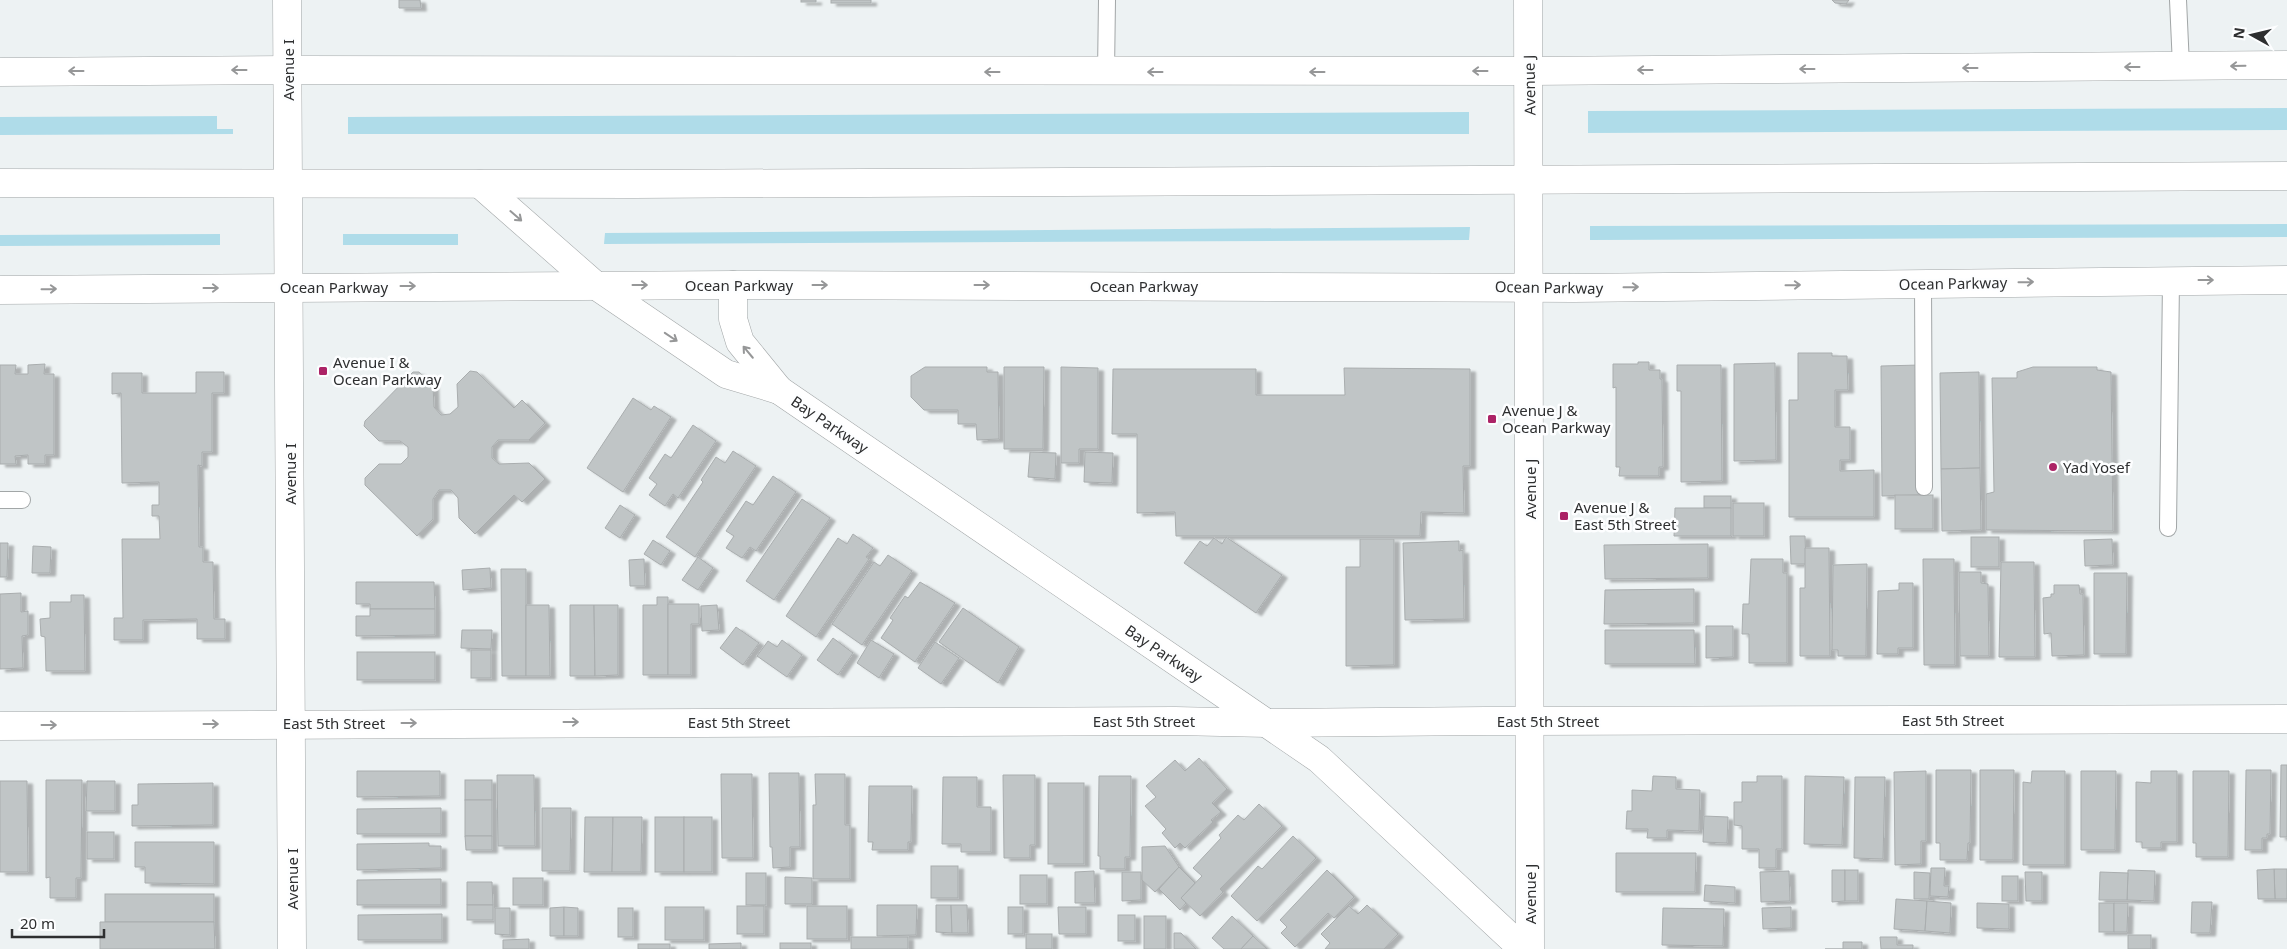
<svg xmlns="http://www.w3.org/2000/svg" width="2287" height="949" font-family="'Noto Sans',sans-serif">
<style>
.green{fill:#afdce9}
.building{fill:#c0c5c6;stroke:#a9adae;filter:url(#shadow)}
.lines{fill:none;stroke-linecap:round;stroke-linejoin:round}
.service-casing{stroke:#a2a6a7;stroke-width:18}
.minor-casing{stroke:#a2a6a7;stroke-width:29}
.primary-casing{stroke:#a2a6a7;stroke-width:29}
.service{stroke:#fff;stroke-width:16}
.minor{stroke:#fff;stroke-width:28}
.primary{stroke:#fff;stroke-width:28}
.oneway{stroke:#969798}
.poi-dot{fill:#ac2366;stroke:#fdfeff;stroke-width:2}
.labels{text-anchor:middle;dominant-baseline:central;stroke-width:5;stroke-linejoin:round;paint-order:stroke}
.street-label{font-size:15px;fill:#2e2f30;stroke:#fdfeff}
.poi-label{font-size:15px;fill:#2e2f30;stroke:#fdfeff;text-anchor:start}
</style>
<defs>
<filter id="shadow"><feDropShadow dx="5.5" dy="3" stdDeviation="1" flood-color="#0004"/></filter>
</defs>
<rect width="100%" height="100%" fill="#edf2f3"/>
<g class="green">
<polygon points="2287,108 2287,130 1588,133 1588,111"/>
<polygon points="1469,112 1469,134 348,134 348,117"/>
<polygon points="217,116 217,129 233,129 233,134 0,135 0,117"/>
<polygon points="2287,224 2287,237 1590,240 1590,226"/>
<polygon points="1470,227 1469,240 604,244 605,233"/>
<polygon points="220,234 220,245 0,246 0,235"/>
<rect x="343" y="234" width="115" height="11"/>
</g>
<g class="building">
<polygon points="399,0 420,0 421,8 399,8"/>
<rect x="801" y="0" width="15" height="2"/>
<rect x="831" y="0" width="40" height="3"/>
<polygon points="1832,0 1849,0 1846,4 1835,3"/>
<polygon points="1798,353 1832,353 1832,356 1847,356 1848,390 1835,390 1835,427 1850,427 1850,460 1840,460 1840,471 1874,470 1874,517 1789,517 1789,400 1798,400"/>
<polygon points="1638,362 1649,362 1649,370 1660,370 1660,379 1662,379 1663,467 1659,467 1659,476 1619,476 1620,467 1616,467 1616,387 1613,388 1613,364 1638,364"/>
<polygon points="1775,363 1776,460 1734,461 1734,364"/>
<polygon points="45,364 44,374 54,374 54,455 45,455 45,464 28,464 28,455 15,456 16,464 0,464 0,365 16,365 15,374 28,374 28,365"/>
<polygon points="1677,365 1721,365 1722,481 1681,482 1681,391 1677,391"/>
<polygon points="1920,365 1921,495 1882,496 1881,366"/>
<polygon points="925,367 987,367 987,372 998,372 999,439 977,440 976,424 958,424 958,410 924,410 911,397 911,376"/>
<polygon points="1004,367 1044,367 1043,449 1004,449"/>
<polygon points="1061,367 1098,368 1098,449 1079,449 1079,463 1061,463"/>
<polygon points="2033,367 2097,367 2097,370 2111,372 2113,531 1986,530 1986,494 1994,492 1992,378 2017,378 2017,372"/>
<polygon points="1344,368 1470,369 1470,466 1463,466 1464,513 1421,512 1420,536 1176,536 1175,512 1137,513 1137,434 1112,434 1113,369 1256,369 1256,395 1345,395"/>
<polygon points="470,371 477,372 514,408 522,400 545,423 529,440 498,440 492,447 492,458 499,464 529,463 545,479 522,502 514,495 475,534 459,518 458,498 451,490 439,490 433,499 433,519 417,536 365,485 365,478 379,464 401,464 408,457 408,447 400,441 379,441 364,426 365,421 413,372 419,372 433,385 434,407 441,415 450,414 458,407 457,384"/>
<polygon points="196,372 224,372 224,393 212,393 212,452 202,452 202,466 198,465 199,547 203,547 203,562 213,562 214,619 225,619 225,639 197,639 197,619 143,620 143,640 114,640 114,618 123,618 122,539 160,539 159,516 152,516 152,505 159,505 159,482 122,483 121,393 112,394 112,373 142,373 142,393 196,393"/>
<polygon points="1979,372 1980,468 1941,469 1940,373"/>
<polygon points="633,398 651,410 654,406 671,417 623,492 587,468"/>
<polygon points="693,425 716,441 678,498 673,494 665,506 649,495 657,484 649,478 665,454 671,458"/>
<polygon points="733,451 756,466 695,557 666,537 703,482 701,480 716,457 725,463"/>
<polygon points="1030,452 1056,453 1055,479 1028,477"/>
<polygon points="1085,452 1113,453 1112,483 1084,482"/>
<polygon points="1980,468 1981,530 1942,531 1941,469"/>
<polygon points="773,476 796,492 756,551 750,547 742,558 726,548 734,536 726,531 746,501 753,505"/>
<rect x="1895" y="495" width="38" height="34"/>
<rect x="1704" y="496" width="27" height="12"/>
<polygon points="802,499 830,518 774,600 746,581"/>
<rect x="1733" y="503" width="31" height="33"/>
<polygon points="620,505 635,515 620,538 605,528"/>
<polygon points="1675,508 1731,508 1731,536 1674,536"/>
<polygon points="853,534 873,548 866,557 869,559 816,637 786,616 838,538 847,544"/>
<polygon points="1790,536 1805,536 1806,564 1791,564"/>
<polygon points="1226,537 1282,575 1256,613 1184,563 1200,541 1207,546 1214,538 1222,544"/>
<rect x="1971" y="537" width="28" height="30"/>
<polygon points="1360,539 1394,539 1394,665 1346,666 1346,567 1360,567"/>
<polygon points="2112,539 2113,565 2085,566 2084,540"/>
<polygon points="653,540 670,551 661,565 644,554"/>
<polygon points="1459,541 1459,551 1463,550 1464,619 1405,620 1403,543"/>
<polygon points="0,543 8,543 7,577 0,577"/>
<polygon points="1708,544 1708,578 1605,579 1604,545"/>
<polygon points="33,546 51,547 50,573 32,573"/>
<polygon points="1805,548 1829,548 1830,656 1800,656 1800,588 1805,588"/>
<polygon points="888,555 912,571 862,645 832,624 874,562 880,566"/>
<polygon points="698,557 713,568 698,590 682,580"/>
<polygon points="644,559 645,586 630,586 629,560"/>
<polygon points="1751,559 1783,559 1783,573 1787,573 1787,663 1749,663 1749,634 1742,634 1743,604 1749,604"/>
<polygon points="1923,559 1954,559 1955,665 1924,665"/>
<polygon points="2001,562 2034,562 2035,657 1999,657"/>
<polygon points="1867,564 1866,656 1838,656 1838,650 1832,650 1833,565"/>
<polygon points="490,568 491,588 463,590 462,570"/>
<polygon points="501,569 526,569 526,676 502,676"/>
<polygon points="1959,572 1981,572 1981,583 1988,584 1989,656 1960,656"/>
<polygon points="2094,573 2127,573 2126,654 2094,654"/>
<polygon points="356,582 434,582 435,609 370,609 370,604 356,604"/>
<polygon points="920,582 955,603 915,662 881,638 893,620 890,618 905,596 908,598"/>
<polygon points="1899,583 1913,583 1913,648 1898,648 1898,654 1877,654 1878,591 1899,590"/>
<polygon points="2054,585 2079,585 2080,594 2083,594 2084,655 2052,656 2051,633 2044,634 2043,598 2051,597 2051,594 2054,594"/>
<polygon points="1694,589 1694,623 1604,624 1605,590"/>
<polygon points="21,593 21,612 28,611 28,635 22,636 23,668 0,669 0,594"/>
<polygon points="71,595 84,595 85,671 46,671 45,637 41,636 40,619 50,618 50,602 71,602"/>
<polygon points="657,597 668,597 668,675 643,675 643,605 657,605"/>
<polygon points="668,604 699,604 699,624 691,624 691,675 668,675"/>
<polygon points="526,605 549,605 550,676 526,676"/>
<polygon points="570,605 594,605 595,676 570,676"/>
<polygon points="594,605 618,605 618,675 595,676"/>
<polygon points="717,605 719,630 702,631 701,606"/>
<polygon points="963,608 1019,647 998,683 939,642"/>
<polygon points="370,609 435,609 435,635 356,636 356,616 370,616"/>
<polygon points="1706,626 1733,626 1733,657 1706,658"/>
<polygon points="736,627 759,643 743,665 720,648"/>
<polygon points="462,630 492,630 491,649 461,648"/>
<polygon points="1605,630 1694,630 1695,664 1605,664"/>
<polygon points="833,638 853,653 838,675 817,660"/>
<polygon points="782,640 802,655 787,677 757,656 768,641 777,647"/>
<polygon points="871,640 894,654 879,678 857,663"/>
<polygon points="935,642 959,658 941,684 918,668"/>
<rect x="471" y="650" width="20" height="28"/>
<rect x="357" y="652" width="78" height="28"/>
<polygon points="1199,758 1227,789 1212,803 1221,812 1211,820 1213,822 1185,848 1180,843 1175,848 1162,833 1166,829 1145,806 1156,797 1146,786 1175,760 1185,771"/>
<polygon points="2281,765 2287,765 2287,837 2280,837"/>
<polygon points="1936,770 1971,770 1970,843 1968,843 1967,860 1940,860 1940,843 1936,843"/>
<polygon points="1980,770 2014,770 2013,860 1980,860"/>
<polygon points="2246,770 2271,770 2270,834 2267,834 2267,838 2262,838 2262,850 2245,850"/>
<polygon points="357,771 440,771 440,796 357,797"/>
<polygon points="1926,771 1926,841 1921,841 1921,864 1895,865 1894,772"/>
<polygon points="2032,771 2065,771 2065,865 2023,865 2023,782 2031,783"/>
<polygon points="2081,771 2116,771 2115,850 2081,850"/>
<polygon points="2151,771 2177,771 2177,842 2161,842 2161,848 2142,848 2142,842 2136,842 2136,782 2151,783"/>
<polygon points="2193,771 2229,771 2228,857 2196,857 2196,843 2193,843"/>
<polygon points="769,773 799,773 800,847 790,847 790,867 773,868 772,847 770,847"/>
<polygon points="721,774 752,774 753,858 722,858"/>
<polygon points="815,774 845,774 845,825 850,825 850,879 813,879 813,805 816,805"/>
<polygon points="497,775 534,775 535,846 498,846"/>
<polygon points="1003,775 1035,775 1035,845 1030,845 1030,858 1004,858"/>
<polygon points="1099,776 1131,776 1130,857 1125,857 1125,869 1100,869 1100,856 1098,856"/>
<polygon points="1653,776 1676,777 1676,789 1700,790 1699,831 1667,830 1667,838 1647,838 1648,829 1626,829 1627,811 1632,811 1632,790 1652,791"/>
<polygon points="1757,776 1782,776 1782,849 1776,849 1776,868 1759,868 1759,849 1742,849 1742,826 1734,825 1734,802 1742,802 1742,782 1757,782"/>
<polygon points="1805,776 1844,777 1842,845 1804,844"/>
<polygon points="943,777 977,777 977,807 991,807 991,852 961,852 961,844 942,844"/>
<polygon points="1855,777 1885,777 1883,859 1854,858"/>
<polygon points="46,780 82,780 81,878 76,878 76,898 50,898 50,877 46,878"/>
<rect x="465" y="780" width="27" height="20"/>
<polygon points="0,781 27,781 28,872 0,872"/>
<polygon points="87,781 115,781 115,811 86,811"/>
<polygon points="213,783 213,825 132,826 132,805 138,805 138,784"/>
<rect x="1048" y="783" width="36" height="81"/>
<polygon points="869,786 912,786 911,842 908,842 908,850 872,850 873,842 868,842"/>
<rect x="465" y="800" width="27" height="36"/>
<polygon points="1259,804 1282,826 1220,889 1223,892 1200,916 1181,898 1202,876 1193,868 1221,838 1219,835 1238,815 1244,820"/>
<polygon points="441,808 441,834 357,834 357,809"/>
<polygon points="542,808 571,808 570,871 542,871"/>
<polygon points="1704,816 1728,817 1727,843 1703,842"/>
<polygon points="585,817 613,817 612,872 584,872"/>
<polygon points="613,817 642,817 641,872 612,872"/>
<rect x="655" y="817" width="29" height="55"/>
<rect x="684" y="817" width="28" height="55"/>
<rect x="87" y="832" width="27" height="27"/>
<polygon points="465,836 492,836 492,850 466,850"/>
<polygon points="1293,836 1316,858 1257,921 1231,896 1258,866 1262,869"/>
<polygon points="135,842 214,842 214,884 145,883 145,867 135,867"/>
<polygon points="429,843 429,846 441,846 441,868 357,870 357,844"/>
<polygon points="1165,846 1179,867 1155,892 1142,880 1142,847"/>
<polygon points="1616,853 1696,853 1695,892 1616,892"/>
<rect x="931" y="866" width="27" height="32"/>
<polygon points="1179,867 1195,883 1181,898 1186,903 1180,910 1159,889"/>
<polygon points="1931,868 1945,868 1944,886 1949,886 1948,897 1930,896"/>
<polygon points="2274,869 2287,869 2287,899 2275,899"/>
<polygon points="2274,869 2275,899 2258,899 2257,870"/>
<polygon points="1327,870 1354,897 1334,918 1328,913 1295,947 1281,933 1287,927 1280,920"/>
<polygon points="1832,870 1845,870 1845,901 1832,902"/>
<rect x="1845" y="870" width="13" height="31"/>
<polygon points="2128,870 2155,871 2154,901 2127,900"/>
<polygon points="1094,871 1095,903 1075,903 1075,872"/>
<polygon points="1789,871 1790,901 1761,902 1760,872"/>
<polygon points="1122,872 1141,872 1141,900 1122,901"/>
<polygon points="1914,872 1930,873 1929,899 1914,899"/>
<polygon points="2025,872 2042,872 2042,901 2026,901"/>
<polygon points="2100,872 2128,873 2127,900 2099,900"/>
<rect x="746" y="873" width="20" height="32"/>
<rect x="1020" y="875" width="27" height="29"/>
<rect x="2002" y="876" width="16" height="25"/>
<polygon points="785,877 812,878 812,904 785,904"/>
<rect x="513" y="878" width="30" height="27"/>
<polygon points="441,879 441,905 357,905 357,880"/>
<polygon points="467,882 492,882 493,905 467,905"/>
<polygon points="1705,885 1735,887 1735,903 1704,901"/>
<rect x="105" y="894" width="109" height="28"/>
<polygon points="1896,899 1927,901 1925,931 1894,929"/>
<polygon points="1927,901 1951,903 1950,933 1925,931"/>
<polygon points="2192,902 2212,902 2210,933 2191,933"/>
<polygon points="1977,903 2009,904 2009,929 1977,928"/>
<rect x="2099" y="903" width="15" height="29"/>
<polygon points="2114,903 2128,903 2127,932 2114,932"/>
<rect x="467" y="905" width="26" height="15"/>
<polygon points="877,905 917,905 916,935 877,936"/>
<polygon points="936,905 951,905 952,933 936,932"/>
<polygon points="951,905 967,905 968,933 952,933"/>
<polygon points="1367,905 1398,934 1384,949 1325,949 1330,943 1321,934 1349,906 1358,914"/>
<rect x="737" y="906" width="27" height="28"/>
<rect x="807" y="906" width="40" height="33"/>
<polygon points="564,907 564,936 550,936 550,908"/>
<polygon points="564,907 578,908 578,936 564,936"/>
<rect x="665" y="907" width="39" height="33"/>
<rect x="1008" y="907" width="15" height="27"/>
<polygon points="1058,907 1086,907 1086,934 1059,934"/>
<polygon points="1791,907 1791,928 1763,929 1762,908"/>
<polygon points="495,908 510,908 510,935 495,934"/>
<rect x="618" y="908" width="15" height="29"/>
<polygon points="1663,908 1724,909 1723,946 1662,945"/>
<polygon points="442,914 442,940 358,940 358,915"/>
<rect x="1118" y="915" width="17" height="26"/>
<rect x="1144" y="916" width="22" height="33"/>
<polygon points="1232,916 1253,936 1241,949 1224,949 1212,938"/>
<polygon points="100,922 214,922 215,949 100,949"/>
<polygon points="1174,933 1181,933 1196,949 1174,949"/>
<rect x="1026" y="934" width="26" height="15"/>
<rect x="2128" y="935" width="23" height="14"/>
<polygon points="1253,936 1267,949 1241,949"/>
<rect x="851" y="937" width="57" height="12"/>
<polygon points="1880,937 1897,937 1897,945 1913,945 1913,949 1881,949"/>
<polygon points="529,939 529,949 503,949 503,940"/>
<polygon points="1843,942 1862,942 1862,949 1825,949 1843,949"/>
<polygon points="741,943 741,949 709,949 709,944"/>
<rect x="780" y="943" width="31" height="6"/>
<rect x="638" y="944" width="32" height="5"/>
</g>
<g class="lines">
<defs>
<g id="service">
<polyline points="2178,0 2181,66"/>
<polyline points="1106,72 1107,0"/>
<polyline points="1923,283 1924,487"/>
<polyline points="0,500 22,500"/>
<polyline points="2168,528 2171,280"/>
</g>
<g id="minor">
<polyline points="287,0 292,949"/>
<polyline points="1528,0 1530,949"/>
<polyline points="0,72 288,70 1529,71 2287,65"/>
<polyline points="0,290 733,285 1574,288 2287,280"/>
<polyline points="0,726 1175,721 1267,723 1486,721 2287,719"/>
</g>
<g id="primary">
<polyline points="0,183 633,184 2287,176"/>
<polyline points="480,184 595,285 726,374 779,390"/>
<polyline points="733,285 733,319 740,342 779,390 1319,759 1523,949"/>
</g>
</defs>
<use href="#service" class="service-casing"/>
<use href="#minor" class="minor-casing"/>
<use href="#primary" class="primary-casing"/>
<use href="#service" class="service"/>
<use href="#minor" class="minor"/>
<use href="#primary" class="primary"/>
</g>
<defs><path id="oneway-shaft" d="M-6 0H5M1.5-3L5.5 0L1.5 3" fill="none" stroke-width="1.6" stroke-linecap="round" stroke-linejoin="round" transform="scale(1.25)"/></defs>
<g class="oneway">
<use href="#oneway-shaft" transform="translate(2238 66) rotate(179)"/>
<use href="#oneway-shaft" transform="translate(2132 67) rotate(180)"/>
<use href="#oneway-shaft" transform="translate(1970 68) rotate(180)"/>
<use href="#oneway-shaft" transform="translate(1807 69) rotate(180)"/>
<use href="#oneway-shaft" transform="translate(239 70) rotate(180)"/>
<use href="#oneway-shaft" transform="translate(1645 70) rotate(180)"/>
<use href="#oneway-shaft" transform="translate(76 71) rotate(180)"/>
<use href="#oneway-shaft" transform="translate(1480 71) rotate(180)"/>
<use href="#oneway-shaft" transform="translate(992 72) rotate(-180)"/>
<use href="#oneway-shaft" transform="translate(1155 72) rotate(180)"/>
<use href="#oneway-shaft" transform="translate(1317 72) rotate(180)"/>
<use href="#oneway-shaft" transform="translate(516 216) rotate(41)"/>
<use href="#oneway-shaft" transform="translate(2206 280)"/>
<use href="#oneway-shaft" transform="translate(2026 282) rotate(-1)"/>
<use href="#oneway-shaft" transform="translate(640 285)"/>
<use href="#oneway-shaft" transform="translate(820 285)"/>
<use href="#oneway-shaft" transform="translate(982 285)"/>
<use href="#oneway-shaft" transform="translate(1793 285) rotate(-1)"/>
<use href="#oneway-shaft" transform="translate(408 286)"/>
<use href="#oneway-shaft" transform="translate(1631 287) rotate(-1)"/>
<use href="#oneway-shaft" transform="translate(211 288)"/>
<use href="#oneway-shaft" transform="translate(49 289) rotate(-1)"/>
<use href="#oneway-shaft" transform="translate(671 337) rotate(34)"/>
<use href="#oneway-shaft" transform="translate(748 352) rotate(-130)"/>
<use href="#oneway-shaft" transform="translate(571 722)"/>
<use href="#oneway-shaft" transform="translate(409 723)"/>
<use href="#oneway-shaft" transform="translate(211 724)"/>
<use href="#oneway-shaft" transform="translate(49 725)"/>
</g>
<g class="poi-dot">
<rect x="318" y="366" width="10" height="10" rx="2.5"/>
<rect x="1487" y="414" width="10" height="10" rx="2.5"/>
<circle cx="2053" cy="467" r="5"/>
<rect x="1559" y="511" width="10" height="10" rx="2.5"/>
</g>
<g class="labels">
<g class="street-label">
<text transform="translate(288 70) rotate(-90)">Avenue I</text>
<text transform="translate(1529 85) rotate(-91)">Avenue J</text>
<text transform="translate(1953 283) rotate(-1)">Ocean Parkway</text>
<text x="739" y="285">Ocean Parkway</text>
<text x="1144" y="286">Ocean Parkway</text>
<text x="334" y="287">Ocean Parkway</text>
<text transform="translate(1549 287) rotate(1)">Ocean Parkway</text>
<text transform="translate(830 424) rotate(34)">Bay Parkway</text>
<text transform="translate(290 474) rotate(-90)">Avenue I</text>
<text transform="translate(1530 489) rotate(-90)">Avenue J</text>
<text transform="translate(1164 653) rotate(34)">Bay Parkway</text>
<text x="1953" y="720">East 5th Street</text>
<text x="1144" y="721">East 5th Street</text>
<text x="1548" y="721">East 5th Street</text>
<text x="739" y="722">East 5th Street</text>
<text x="334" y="723">East 5th Street</text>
<text transform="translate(292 879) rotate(-90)">Avenue I</text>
<text transform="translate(1530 894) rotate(-90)">Avenue J</text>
</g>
<g class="poi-label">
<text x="333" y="362">Avenue I &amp;<tspan x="333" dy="17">Ocean Parkway</tspan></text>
<text x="1502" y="410">Avenue J &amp;<tspan x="1502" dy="17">Ocean Parkway</tspan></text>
<text x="2063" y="467">Yad Yosef</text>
<text x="1574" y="507">Avenue J &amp;<tspan x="1574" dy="17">East 5th Street</tspan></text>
</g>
</g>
<g transform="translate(2252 35) rotate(278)" stroke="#fdfeff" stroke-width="4" paint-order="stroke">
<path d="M0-4L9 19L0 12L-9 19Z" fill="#2e2f30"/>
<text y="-8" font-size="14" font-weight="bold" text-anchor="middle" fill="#2e2f30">N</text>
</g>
<path d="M12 929v8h92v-8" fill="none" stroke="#2e2f30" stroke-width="2.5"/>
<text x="20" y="929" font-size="15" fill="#2e2f30" stroke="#fdfeff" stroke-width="4" paint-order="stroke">20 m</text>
</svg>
